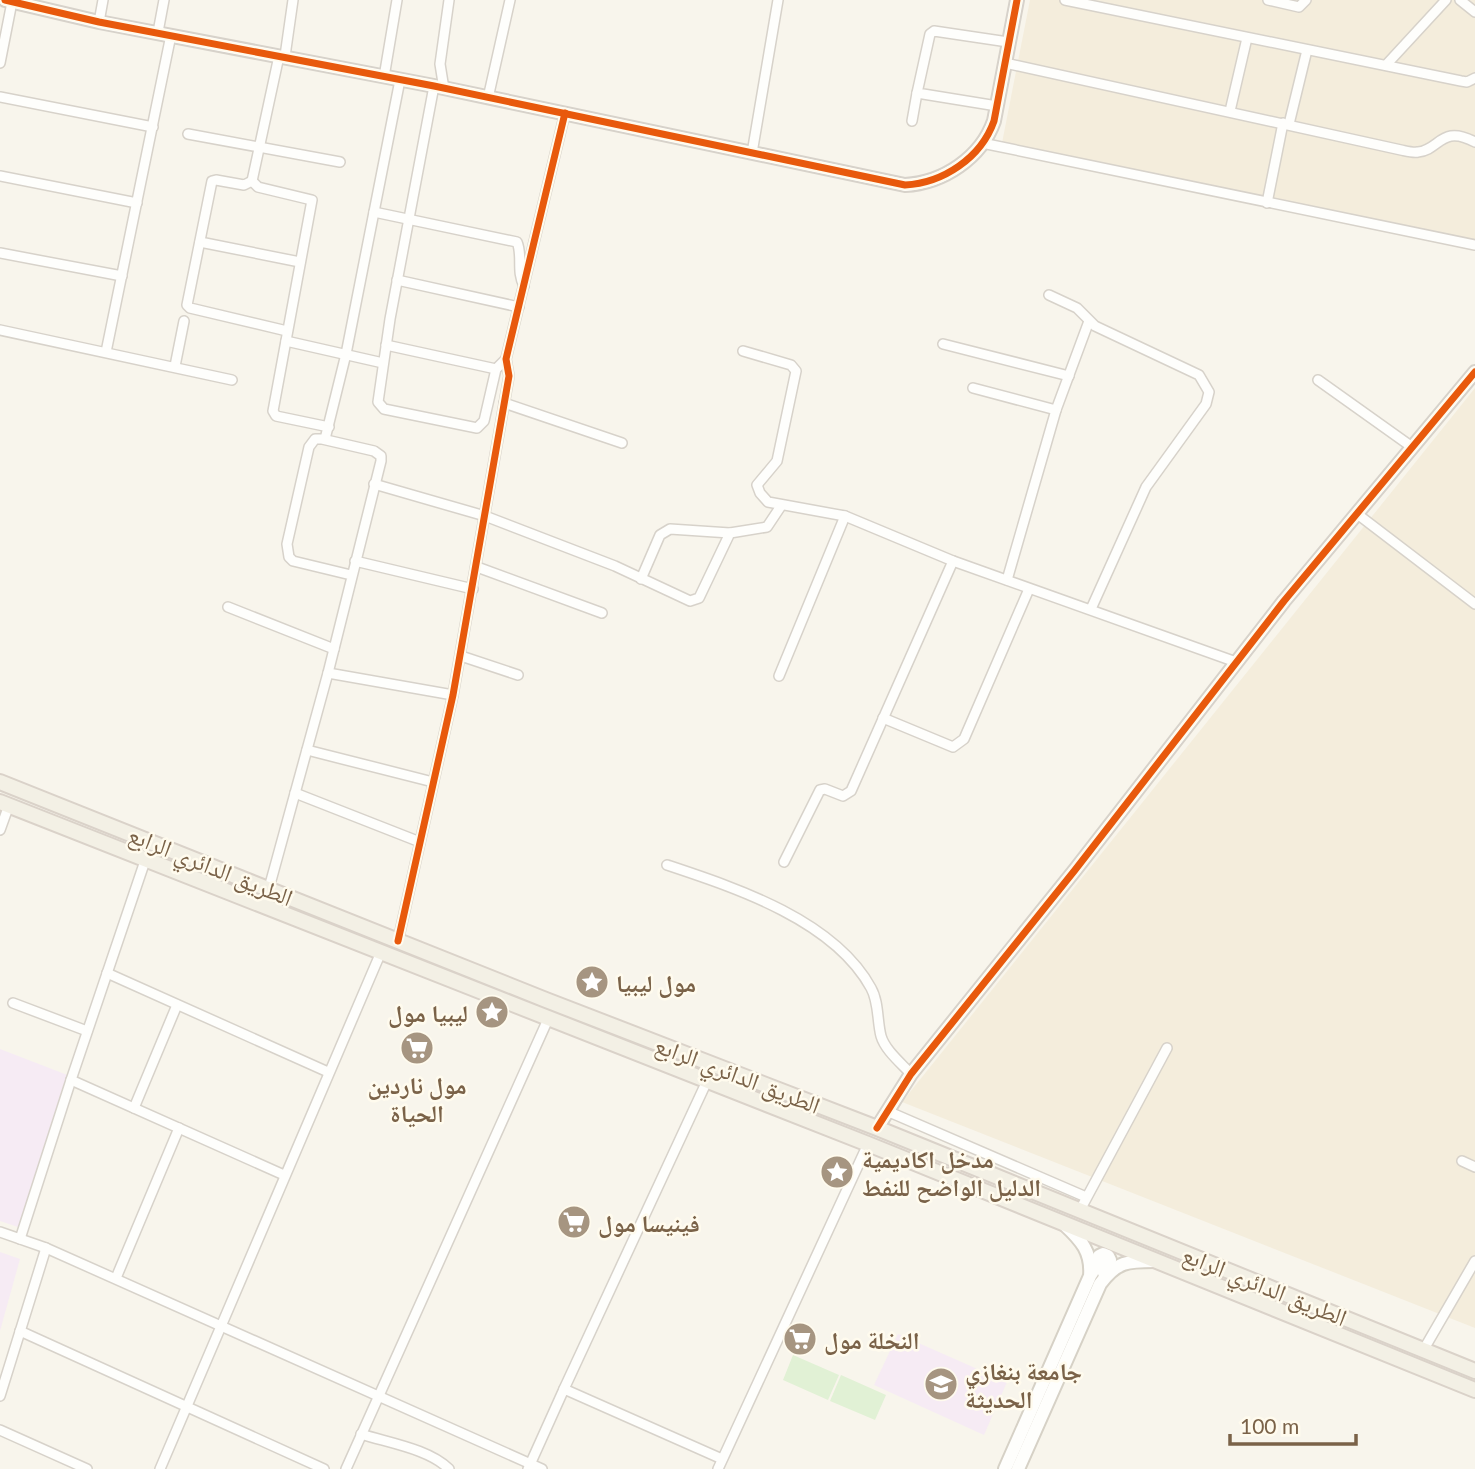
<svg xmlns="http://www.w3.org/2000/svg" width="1475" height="1469" font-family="Lato,'Noto Naskh Arabic',sans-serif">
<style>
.residential{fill:#f4eddc}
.education{fill:#f6ebf4}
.green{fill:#e1f1d5}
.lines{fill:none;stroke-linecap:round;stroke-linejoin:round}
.minor-casing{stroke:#d7d2ca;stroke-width:12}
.tertiary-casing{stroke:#d7d2ca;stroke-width:16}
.secondary-casing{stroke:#d6d1c6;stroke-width:16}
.primary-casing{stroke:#dad2c9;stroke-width:18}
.minor{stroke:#fefefc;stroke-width:9}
.tertiary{stroke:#fefefc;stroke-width:12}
.secondary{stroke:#fefefc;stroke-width:12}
.primary{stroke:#f3f0e5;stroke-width:14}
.cycleway-casing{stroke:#fffbee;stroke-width:11}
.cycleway{stroke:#e8590c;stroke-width:7}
.labels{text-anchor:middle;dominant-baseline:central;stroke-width:5;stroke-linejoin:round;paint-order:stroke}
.street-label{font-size:24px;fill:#7a6248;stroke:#fffbee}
.poi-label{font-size:24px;font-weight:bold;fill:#7a6248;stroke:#fffbee;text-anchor:start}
</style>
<rect width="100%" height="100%" fill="#f8f5ec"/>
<g class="residential">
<polygon points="1030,0 1475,0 1475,247 1002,143"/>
<polygon points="1475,388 1475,1328 902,1102"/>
</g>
<g class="education">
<polygon points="0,1049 70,1076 18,1227 0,1221"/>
<polygon points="0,1252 20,1259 0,1331"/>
<polygon points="898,1334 1007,1382 984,1435 874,1385"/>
</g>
<g class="green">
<polygon points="793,1355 839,1375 828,1400 783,1380"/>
<polygon points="841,1375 886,1395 875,1420 830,1401"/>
</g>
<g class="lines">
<defs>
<g id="minor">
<polyline points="1065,0 1461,81 1467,82 1475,78"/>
<polyline points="1268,0 1299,7 1306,0"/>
<polyline points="1460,0 1475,12"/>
<polyline points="99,22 103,0"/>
<polyline points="158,32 164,0"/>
<polyline points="285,56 293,0"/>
<polyline points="0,63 12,2"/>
<path d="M1005,63L1401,150C1406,151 1413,153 1418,152C1440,150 1441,124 1475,142"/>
<polyline points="1386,65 1446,0"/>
<polyline points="384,77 397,0"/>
<polyline points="434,86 390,319 378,402 384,409 477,428 484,421 496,369 506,359"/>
<polyline points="444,89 440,64 449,0"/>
<polyline points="0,97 153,127"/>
<polyline points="488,98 510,0"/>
<polyline points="997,106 917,93 930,34 934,31 1008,42"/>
<polyline points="1230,111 1247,38"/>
<polyline points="912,121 917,93"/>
<polyline points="1289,124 1307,50"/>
<polyline points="188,134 340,162"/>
<polyline points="982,143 1475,245"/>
<polyline points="752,153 778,0"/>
<polyline points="0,176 137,203"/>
<polyline points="252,181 258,187 312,200 273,411 276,416 329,427"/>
<polyline points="252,181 244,185 216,180 212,181 187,305 190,308 287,331"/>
<polyline points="252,181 279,56"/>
<polyline points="1267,203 1283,123"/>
<path d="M374,212L517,242C523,256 516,271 524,286"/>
<polyline points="200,242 300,262"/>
<polyline points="0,253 122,276"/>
<polyline points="397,280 519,307"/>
<polyline points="1049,295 1077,308 1095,326 1199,375 1209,392 1206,404 1146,487 1091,609"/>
<polyline points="0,330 232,380"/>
<polyline points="286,341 383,363"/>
<polyline points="943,344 1069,376"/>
<polyline points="386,345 496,369"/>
<polyline points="743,351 791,365 796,371 777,461 757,485 760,493 768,502 845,516 953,561 1236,662"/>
<polyline points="106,352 171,35"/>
<polyline points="175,366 184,321"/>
<polyline points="1318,380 1412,447"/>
<polyline points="973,388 1056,410"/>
<polyline points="504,403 622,443"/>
<polyline points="325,439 346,354 400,80"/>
<polyline points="374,484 485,516 615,566 690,601 699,598 730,533 767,527 781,506"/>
<polyline points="1356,513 1475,604"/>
<polyline points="355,561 473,589"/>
<polyline points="477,567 602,613"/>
<polyline points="641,579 660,535 670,529 730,533"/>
<polyline points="1007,580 1056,410 1089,321"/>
<polyline points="228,607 334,649"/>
<polyline points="461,656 518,675"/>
<polyline points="328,673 453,695"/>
<polyline points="779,676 845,516"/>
<polyline points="883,718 953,747 964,739 1029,589"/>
<polyline points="307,750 433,782"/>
<polyline points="295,793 420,842"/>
<polyline points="0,830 9,805"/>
<polyline points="784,862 820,790 825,789 843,796 851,791 953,561"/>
<path d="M667,865C736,888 834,920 871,988C879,1002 877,1021 881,1036C885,1050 901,1063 911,1074"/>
<polyline points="269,888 328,673 381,461 381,456 374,451 322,439 315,439 309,447 287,544 289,557 293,561 351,575"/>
<polyline points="398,941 453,695 509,376 506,359 565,113"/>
<polyline points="107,973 328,1072"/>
<polyline points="13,1003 87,1031"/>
<polyline points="71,1080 284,1175"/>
<polyline points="134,1108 177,1005"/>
<polyline points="887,1111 1086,1197"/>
<polyline points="1462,1161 1475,1167"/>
<polyline points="1079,1212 1167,1048"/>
<polyline points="0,1232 46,1248 542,1469"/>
<polyline points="20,1239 71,1080 146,858"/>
<polyline points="116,1278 179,1128"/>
<polyline points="20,1331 324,1469"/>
<polyline points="1424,1349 1475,1261"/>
<polyline points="564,1389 707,1081"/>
<polyline points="0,1396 46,1248"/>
<polyline points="0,1430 87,1469"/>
<path d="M361,1434C389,1443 429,1449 449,1469"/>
<polyline points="160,1469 381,952"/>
<polyline points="346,1469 549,1017"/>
<polyline points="528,1469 564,1389 722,1459"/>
<polyline points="718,1469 868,1144"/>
</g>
<g id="tertiary">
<path d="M5,0L99,22L434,86L905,185C943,183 981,158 994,121L1017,0"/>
<polyline points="877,1128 911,1074 1075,870 1284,601 1475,372"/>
</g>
<g id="secondary">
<polyline points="1092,1273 1099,1256 1103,1254 1108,1256 1110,1260 1104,1273"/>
<path d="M1005,1469L1090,1276C1092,1252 1081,1240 1065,1225"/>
<path d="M1018,1469L1100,1284C1117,1261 1128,1261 1154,1261"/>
</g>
<g id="primary">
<polyline points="0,782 546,1000 877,1128 1475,1371"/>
<polyline points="0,802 868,1144 1475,1390"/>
</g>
</defs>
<use href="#minor" class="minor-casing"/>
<use href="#tertiary" class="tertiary-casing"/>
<use href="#secondary" class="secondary-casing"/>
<use href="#primary" class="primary-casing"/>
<use href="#minor" class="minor"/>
<use href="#tertiary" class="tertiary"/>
<use href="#secondary" class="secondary"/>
<use href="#primary" class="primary"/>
<defs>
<g id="cycleway">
<path d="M5,0L99,22L434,86L905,185C943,183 981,158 994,121L1017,0"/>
<polyline points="398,941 453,695 509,376 506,359 565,113"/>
<polyline points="877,1128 911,1074 1075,870 1284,601 1475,372"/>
</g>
</defs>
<use href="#cycleway" class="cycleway-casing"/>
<use href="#cycleway" class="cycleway"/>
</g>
<defs>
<symbol id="sight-disc" viewBox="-11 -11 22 22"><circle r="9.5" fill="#a69581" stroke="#fffbee"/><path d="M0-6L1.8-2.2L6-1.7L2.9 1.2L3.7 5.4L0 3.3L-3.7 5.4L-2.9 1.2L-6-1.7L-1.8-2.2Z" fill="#fff"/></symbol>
<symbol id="supermarket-disc" viewBox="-11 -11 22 22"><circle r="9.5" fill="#a69581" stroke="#fffbee"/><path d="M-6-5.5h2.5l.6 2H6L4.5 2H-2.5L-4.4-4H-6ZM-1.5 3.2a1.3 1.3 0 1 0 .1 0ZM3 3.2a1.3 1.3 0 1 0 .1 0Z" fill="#fff"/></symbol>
<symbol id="university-disc" viewBox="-11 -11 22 22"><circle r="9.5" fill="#a69581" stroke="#fffbee"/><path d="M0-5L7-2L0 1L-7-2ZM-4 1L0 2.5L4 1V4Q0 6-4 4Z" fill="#fff"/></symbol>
</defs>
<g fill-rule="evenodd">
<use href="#sight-disc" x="573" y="963" width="38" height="38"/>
<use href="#sight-disc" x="473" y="993" width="38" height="38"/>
<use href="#supermarket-disc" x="398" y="1029" width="38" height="38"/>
<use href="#sight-disc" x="818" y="1153" width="38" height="38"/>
<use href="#supermarket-disc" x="555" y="1203" width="38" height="38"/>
<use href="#supermarket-disc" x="781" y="1320" width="38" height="38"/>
<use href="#university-disc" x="922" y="1365" width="38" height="38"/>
</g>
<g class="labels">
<g class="street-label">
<text transform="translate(211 865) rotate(22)">الطريق الدائري الرابع</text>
<text transform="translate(738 1074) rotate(21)">الطريق الدائري الرابع</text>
<text transform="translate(1265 1285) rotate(22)">الطريق الدائري الرابع</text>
</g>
<g class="poi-label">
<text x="616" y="982">مول ليبيا</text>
<text x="468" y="1012" text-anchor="end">ليبيا مول</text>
<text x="417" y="1084" text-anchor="middle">مول ناردين<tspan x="417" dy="28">الحياة</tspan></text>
<text x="862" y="1158">مدخل اكاديمية<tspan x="862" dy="28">الدليل الواضح للنفط</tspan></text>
<text x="598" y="1222">فينيسا مول</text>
<text x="824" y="1339">النخلة مول</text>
<text x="965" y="1370">جامعة بنغازي<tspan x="965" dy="28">الحديثة</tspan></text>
</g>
</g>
<path d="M1230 1434v10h126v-10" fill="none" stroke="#7a6248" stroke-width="3.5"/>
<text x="1240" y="1434" font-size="21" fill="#7a6248" stroke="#fffbee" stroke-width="5" paint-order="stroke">100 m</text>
</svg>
